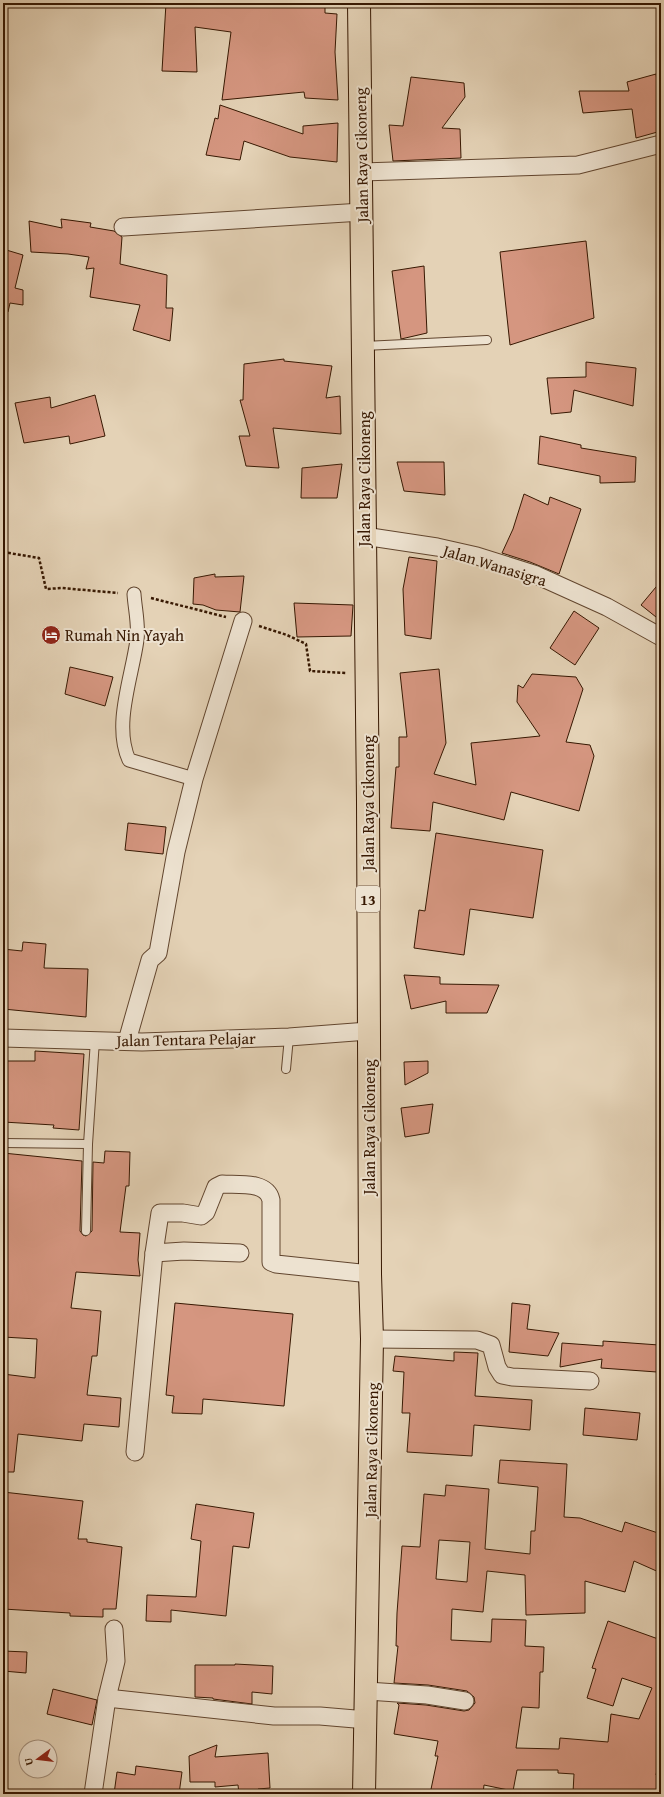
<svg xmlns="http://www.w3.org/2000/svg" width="664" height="1797" font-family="'Gentium Book Plus',serif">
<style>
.building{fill:#d59680;stroke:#371802;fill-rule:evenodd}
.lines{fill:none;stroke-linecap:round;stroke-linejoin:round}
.service-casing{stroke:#62462f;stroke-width:10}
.pedestrian-casing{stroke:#62462f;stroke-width:15}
.minor-casing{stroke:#62462f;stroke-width:19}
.trunk-casing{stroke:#371802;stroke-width:24}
.path{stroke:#371802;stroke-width:2.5;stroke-dasharray:3 2;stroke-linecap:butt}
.service{stroke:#ede2d0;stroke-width:8}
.pedestrian{stroke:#ede2d0;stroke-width:13}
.minor{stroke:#ede2d0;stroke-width:17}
.trunk{stroke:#e4d2b6;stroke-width:22}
.labels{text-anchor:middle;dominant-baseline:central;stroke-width:4;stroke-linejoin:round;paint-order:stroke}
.shield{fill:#ede2d0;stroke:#6e5540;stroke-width:1}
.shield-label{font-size:15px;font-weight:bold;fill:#371802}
.street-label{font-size:16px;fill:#371802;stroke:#ede2d0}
.poi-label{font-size:16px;fill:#371802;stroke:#ede2d0;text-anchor:start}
</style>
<rect width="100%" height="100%" fill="#e4d2b6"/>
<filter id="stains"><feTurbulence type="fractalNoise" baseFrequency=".005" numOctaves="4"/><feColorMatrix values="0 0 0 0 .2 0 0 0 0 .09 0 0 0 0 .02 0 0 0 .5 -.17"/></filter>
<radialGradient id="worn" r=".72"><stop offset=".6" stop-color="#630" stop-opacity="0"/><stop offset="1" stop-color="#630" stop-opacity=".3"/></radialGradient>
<g class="building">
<polygon points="166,3 325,3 325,13 337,14 335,52 338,100 305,98 304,92 222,100 231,32 195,27 197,72 162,71"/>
<polygon points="656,74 661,104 661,131 636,138 632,109 583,113 579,91 629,91 627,82"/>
<polygon points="411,77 464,83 465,97 442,128 460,129 461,158 393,161 389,125 403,126"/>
<polygon points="220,105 303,134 303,126 338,123 337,162 290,157 244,141 240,160 206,155 215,118 218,119"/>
<polygon points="61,219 91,223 90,227 114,231 122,237 120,264 167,275 166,308 173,308 170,341 133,330 140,305 90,297 94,268 86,269 89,257 68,254 31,252 29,221 62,228"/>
<polygon points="586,241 594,318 510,345 500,252"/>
<polygon points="3,249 23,255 15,288 23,290 23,305 10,303 8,312 3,312"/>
<polygon points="424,266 427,333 401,339 392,271"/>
<polygon points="284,359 284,361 332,366 326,398 340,396 341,434 273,428 279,468 246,466 239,436 250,436 240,400 243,400 244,364"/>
<polygon points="586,362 636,368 633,406 574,390 571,412 551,414 547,378 586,377"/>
<polygon points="95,395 105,436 70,444 69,436 24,443 15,403 50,397 51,408"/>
<polygon points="540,436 581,445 581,448 636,457 635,482 600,483 600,476 538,464"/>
<polygon points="397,462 444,462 445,495 404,491"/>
<polygon points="342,464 337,498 301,498 302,468"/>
<polygon points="524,494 548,505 550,497 581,509 559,574 530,562 502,553 513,529"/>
<polygon points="409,557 437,561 431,639 405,635 403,589"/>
<polygon points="215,574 215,577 244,576 240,612 216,610 203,605 193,604 194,578"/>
<polygon points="661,581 661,621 641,605"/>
<polygon points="294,603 353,605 351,636 297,637"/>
<polygon points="574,611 599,628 575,665 550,648"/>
<polygon points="70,667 113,677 105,706 65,694"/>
<polygon points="439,669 446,743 434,774 476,785 471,743 540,736 517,702 518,685 523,688 532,674 576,677 583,689 566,742 590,745 594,756 579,811 511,792 504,820 433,802 430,831 391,828 396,767 399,767 399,737 407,737 400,673"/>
<polygon points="128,823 166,827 163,854 125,850"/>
<polygon points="436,833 543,850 533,918 470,909 464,955 414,948 419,910 425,911"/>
<polygon points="23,942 46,944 44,968 88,969 86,1017 3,1009 3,949 22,951"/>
<polygon points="404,975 440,977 440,984 499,985 487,1013 446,1013 446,1001 411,1009"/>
<polygon points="35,1051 84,1054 79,1130 53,1128 54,1125 3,1122 3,1061 35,1061"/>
<polygon points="428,1061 428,1073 405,1085 404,1062"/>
<polygon points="433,1104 429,1133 405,1137 401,1108"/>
<polygon points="105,1151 130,1152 129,1186 126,1186 120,1232 140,1233 138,1260 140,1276 76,1272 71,1308 101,1311 97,1356 92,1356 87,1395 121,1398 119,1427 84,1424 82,1441 18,1434 14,1472 3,1472 3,1374 35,1378 37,1339 3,1337 3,1153 82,1161 80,1231 83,1235 86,1236 92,1231 93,1162 104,1163"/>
<polygon points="175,1303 293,1314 284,1406 203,1399 202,1414 172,1413 174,1396 166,1395"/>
<polygon points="512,1303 530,1305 527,1329 559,1333 548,1356 509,1352"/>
<polygon points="603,1341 659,1345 657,1372 601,1368 602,1359 560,1367 562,1343 603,1346"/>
<polygon points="454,1352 478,1353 475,1396 532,1400 530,1430 474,1425 472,1456 407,1452 410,1413 402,1413 404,1372 393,1371 395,1356 454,1361"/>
<polygon points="585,1408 640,1413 637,1440 583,1435"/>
<path d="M500,1460L567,1464L564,1517L580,1518L622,1532L625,1522L661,1534V1573L634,1561L625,1592L585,1581V1613L526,1615L525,1575L487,1571L483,1612L452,1609L451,1640L491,1642L492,1619L526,1620L525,1646L544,1647L543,1672H540L539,1708L522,1707L516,1748L559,1749L560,1738L608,1742L611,1714L639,1719L652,1688L622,1678L613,1706L587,1698L596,1669L592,1668L608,1621L661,1640V1748L656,1775L661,1776V1794L573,1793L574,1774L558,1773V1770H517L513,1791L484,1785L483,1794H430L438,1756H435L438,1741L394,1734L399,1705L397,1703L426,1705L464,1711L469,1710L475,1703L474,1697L467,1691L428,1685L394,1683L398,1646H396L397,1613L402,1546L420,1547L424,1494L445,1496L446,1485L489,1489L485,1549L530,1554L531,1531H535L538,1487L498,1483ZM439,1540L470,1542L467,1582L436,1579Z"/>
<polygon points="3,1492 83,1501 78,1539 87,1539 87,1542 122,1547 116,1609 103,1609 103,1617 70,1616 70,1613 3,1609"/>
<polygon points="196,1504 254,1513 249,1548 233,1546 226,1616 171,1610 171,1622 146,1621 147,1595 196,1597 201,1541 191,1539"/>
<polygon points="3,1651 27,1652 26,1673 3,1671"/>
<polygon points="235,1664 273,1666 272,1694 252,1692 252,1704 213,1699 213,1698 195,1697 195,1665 235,1665"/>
<polygon points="53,1689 97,1700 92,1725 47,1714"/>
<polygon points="217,1745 215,1757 268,1753 270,1788 258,1789 259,1794 239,1794 238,1785 215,1787 215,1782 190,1782 189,1756"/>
<polygon points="136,1766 182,1772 179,1794 114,1794 117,1772 135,1775"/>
</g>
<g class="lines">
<defs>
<g id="service">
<polyline points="364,346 487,340"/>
<polyline points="286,1069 289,1037"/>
<polyline points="3,1143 88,1144"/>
<polyline points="86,1231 88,1144 95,1040"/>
</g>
<path id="pedestrian" d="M134,594C135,609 139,625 137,640C132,677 113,725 129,760L194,779"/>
<g id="minor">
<polyline points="362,172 578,165 661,144"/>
<polyline points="123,227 362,212"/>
<polyline points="364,536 437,547 477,556 534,574 607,607 661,637"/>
<polyline points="3,1038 142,1042 289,1037 368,1031"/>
<polyline points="127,1041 150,960 158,953 176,852 194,779 243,621"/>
<path d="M240,1253L184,1251L154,1253L160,1213H183L201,1216L206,1212L216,1187L222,1184C239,1185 267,1181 271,1200V1262L276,1264L370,1274"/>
<polyline points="372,1339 477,1340 491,1345 497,1367 502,1375 512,1377 590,1381"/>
<polyline points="135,1452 154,1253"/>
<polyline points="367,1691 427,1695 465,1701"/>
<polyline points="107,1698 274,1716 320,1716 367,1720"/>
<polyline points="93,1794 107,1698 116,1661 114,1629"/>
</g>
<polyline id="trunk" points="359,3 368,802 370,1274 372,1339 364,1794"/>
</defs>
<use href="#service" class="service-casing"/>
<use href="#pedestrian" class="pedestrian-casing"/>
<use href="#minor" class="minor-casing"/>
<use href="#trunk" class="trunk-casing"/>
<g class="path">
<polyline points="3,552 39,558 46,589 62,588 118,593"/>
<polyline points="151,598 226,617"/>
<polyline points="259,626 287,635 306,644 310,671 346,673"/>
</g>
<use href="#service" class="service"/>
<use href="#pedestrian" class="pedestrian"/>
<use href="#minor" class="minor"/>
<use href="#trunk" class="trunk"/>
</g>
<defs>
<symbol id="hotel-disc" viewBox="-11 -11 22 22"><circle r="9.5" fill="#8f2418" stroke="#ede2d0"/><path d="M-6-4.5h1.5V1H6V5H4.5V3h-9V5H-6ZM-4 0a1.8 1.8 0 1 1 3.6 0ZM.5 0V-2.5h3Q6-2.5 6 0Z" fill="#fff"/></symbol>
</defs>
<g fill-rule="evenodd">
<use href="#hotel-disc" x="40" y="624" width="22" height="22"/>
</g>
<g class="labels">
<rect class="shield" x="356" y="886" width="24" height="26" rx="3"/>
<g class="shield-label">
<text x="368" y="899">13</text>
</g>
<g class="street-label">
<text transform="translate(361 155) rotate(-91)">Jalan Raya Cikoneng</text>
<text transform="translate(364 479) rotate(-90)">Jalan Raya Cikoneng</text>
<text transform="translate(495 565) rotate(17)">Jalan Wanasigra</text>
<text transform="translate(368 803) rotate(-90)">Jalan Raya Cikoneng</text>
<text transform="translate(186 1039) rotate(-1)">Jalan Tentara Pelajar</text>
<text transform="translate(369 1127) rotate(-90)">Jalan Raya Cikoneng</text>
<text transform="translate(371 1450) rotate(-89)">Jalan Raya Cikoneng</text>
</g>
<g class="poi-label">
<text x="65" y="635">Rumah Nin Yayah</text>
</g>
</g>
<rect width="664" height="1797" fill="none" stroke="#e4d2b6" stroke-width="16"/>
<rect x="4" y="4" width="656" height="1789" fill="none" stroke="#371802" stroke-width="2"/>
<rect x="8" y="8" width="648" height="1781" fill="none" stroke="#371802"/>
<g transform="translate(38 1759) rotate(255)"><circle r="19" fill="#ede2d0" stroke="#a4917e"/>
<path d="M0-3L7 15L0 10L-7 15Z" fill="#8f2418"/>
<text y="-6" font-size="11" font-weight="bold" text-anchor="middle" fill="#371802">U</text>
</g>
<rect width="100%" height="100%" filter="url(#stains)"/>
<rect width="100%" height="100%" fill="url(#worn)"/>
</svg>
